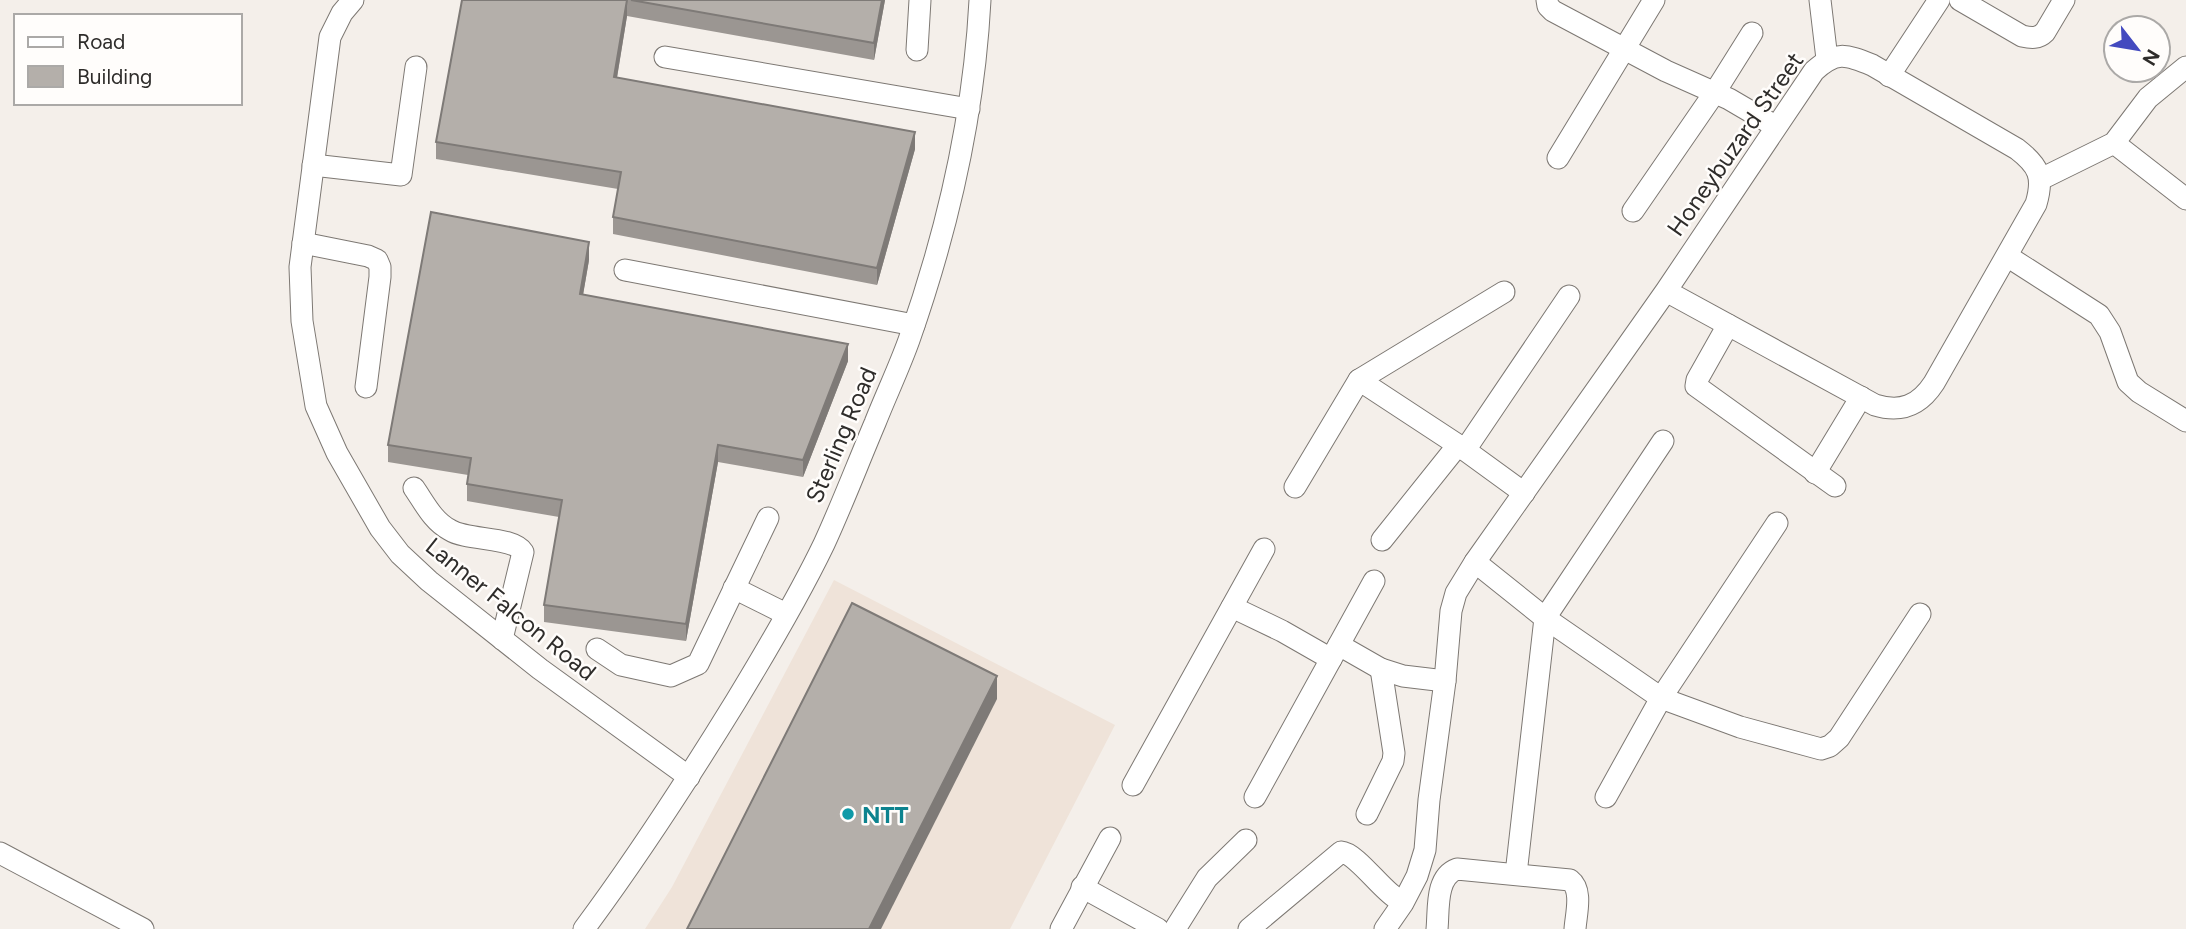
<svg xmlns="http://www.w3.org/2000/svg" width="2186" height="929" font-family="Figtree,sans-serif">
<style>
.built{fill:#efe3d9}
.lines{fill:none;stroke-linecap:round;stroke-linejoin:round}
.minor-casing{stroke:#7d7873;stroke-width:23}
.minor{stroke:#fff;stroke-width:21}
.wall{fill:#9b9692}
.shaded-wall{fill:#7e7a77}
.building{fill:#b4afaa;stroke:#7e7a77;stroke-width:2}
.culture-dot{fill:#0f9aa8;stroke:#fffdfb;stroke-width:2.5}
.labels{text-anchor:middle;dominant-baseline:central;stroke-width:5;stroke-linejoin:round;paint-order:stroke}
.street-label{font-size:24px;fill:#2e2c2a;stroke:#fffdfb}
.culture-label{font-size:24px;font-weight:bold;fill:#0d838f;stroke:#fffdfb;text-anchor:start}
</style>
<rect width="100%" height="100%" fill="#f4efea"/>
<polygon class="built" points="834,580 1115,725 1010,929 645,929 672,887"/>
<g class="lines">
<defs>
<g id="minor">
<polyline points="353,0 342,13 330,37 300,267 302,321 316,406 337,453 380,528 400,554 429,581 540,669 689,777"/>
<polyline points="1547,0 1548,6 1553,11 1666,71 1729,99 1775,126"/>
<polyline points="1820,0 1827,59"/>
<path d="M1960,0L2022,36C2031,38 2038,39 2045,32L2064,0"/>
<polyline points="917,50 920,0"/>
<polyline points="665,57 969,109"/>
<polyline points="1889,76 1939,0"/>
<polyline points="2114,143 2186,199"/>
<polyline points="1558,158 1654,0"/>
<polyline points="313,165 401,175 416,67"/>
<polyline points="2041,179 2114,143 2148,98 2186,67"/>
<polyline points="1633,211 1715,92 1752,33"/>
<polyline points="303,243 368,256 377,260 380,267 380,277 366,387"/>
<polyline points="2007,256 2099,315 2110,332 2128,382 2139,392 2186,421"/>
<polyline points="625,270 914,325"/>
<polyline points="1728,325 1697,380 1696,386 1835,486"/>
<polyline points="1359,380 1504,292"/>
<polyline points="1465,450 1569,296"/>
<polyline points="1815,473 1861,397"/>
<polyline points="1295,487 1359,380 1458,445 1524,493"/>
<path d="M414,488C425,504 433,521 450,530C467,541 513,536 523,552L502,639"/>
<polyline points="1382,540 1458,445"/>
<polyline points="1475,562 1545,618 1661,698 1740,727 1821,749 1830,746 1839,738 1920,614"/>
<polyline points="734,588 786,614"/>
<polyline points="1232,607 1282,631 1331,659"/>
<polyline points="1339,645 1381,669 1403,676 1445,681"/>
<polyline points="597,649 621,665 671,676 698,664 768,518"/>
<polyline points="1133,785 1264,549"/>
<polyline points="1255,797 1374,581"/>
<polyline points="1606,797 1661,698 1777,523"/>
<polyline points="1367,814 1393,761 1394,753 1381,669"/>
<polyline points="0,853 143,929"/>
<polyline points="1516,874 1545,618 1663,441"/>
<polyline points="1082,887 1158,929"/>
<path d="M584,929C639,855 688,779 736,701C767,650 798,598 824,544C842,505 858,463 875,423C886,395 899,368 909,340C948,229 974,117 980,0"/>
<polyline points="1061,929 1110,838"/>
<polyline points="1175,929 1207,878 1246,840"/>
<path d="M1249,929L1341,852C1356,853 1380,888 1396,898"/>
<path d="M1385,929L1403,903L1417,876L1425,850L1429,800L1445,681L1451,611L1456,593L1475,562L1666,291L1814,71C1836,51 1845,54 1872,65L2017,149C2039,166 2044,177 2036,204L1934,383C1919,406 1901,413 1875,405L1666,291"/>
<path d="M1437,929C1439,910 1435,877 1457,869L1570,880C1583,890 1576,914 1575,929"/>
</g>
</defs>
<use href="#minor" class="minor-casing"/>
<use href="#minor" class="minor"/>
</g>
<g class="wall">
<polygon points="462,0 885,0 874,60 627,16 617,78 915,149 877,285 613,234 613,217 618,189 436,159 436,142"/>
<polygon points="589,260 583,295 848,361 803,477 718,462 686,641 544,622 544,605 559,517 467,501 467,484 468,475 388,462 388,445"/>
</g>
<g class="shaded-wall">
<polygon points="627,0 627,16 614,95 614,77"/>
<polygon points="882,0 885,0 874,60 874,43"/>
<polygon points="915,132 915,149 877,285 877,268"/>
<polygon points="589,242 589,260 580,312 580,294"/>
<polygon points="848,344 848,361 803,477 803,460"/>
<polygon points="718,445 718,462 686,641 686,624"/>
<polygon points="997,676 997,699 881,929 869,929"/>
</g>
<g class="building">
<polygon points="462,0 627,0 614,77 915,132 877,268 613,217 621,172 436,142"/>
<polygon points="631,0 882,0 874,43"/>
<polygon points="431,212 589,242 580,294 848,344 803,460 718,445 686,624 544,605 562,500 467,484 471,458 388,445"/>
<polygon points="852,603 997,676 869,929 687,929"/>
</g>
<circle class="culture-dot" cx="848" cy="814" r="7"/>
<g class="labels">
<g class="street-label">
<text transform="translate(1735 144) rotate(-55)">Honeybuzard Street</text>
<text transform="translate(841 435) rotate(-67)">Sterling Road</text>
<text transform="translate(511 609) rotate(39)">Lanner Falcon Road</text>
</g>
<g class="culture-label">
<text x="862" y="814">NTT</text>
</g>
</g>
<rect x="14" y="14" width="228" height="91" fill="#fffdfb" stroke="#aba9a7" stroke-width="2"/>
<rect x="28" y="37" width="35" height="10" fill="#ffffff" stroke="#aba9a7" stroke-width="2"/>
<text x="77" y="49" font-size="21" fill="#2e2c2a">Road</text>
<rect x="28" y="66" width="35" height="21" fill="#b4afaa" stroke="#aba9a7" stroke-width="2"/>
<text x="77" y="84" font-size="21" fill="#2e2c2a">Building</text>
<g transform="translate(2137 49) rotate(121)"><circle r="33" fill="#fffdfb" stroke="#aba9a7" stroke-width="2"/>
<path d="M0-5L12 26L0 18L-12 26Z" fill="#434abf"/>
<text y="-10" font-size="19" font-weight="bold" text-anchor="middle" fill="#2e2c2a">N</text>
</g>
</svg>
